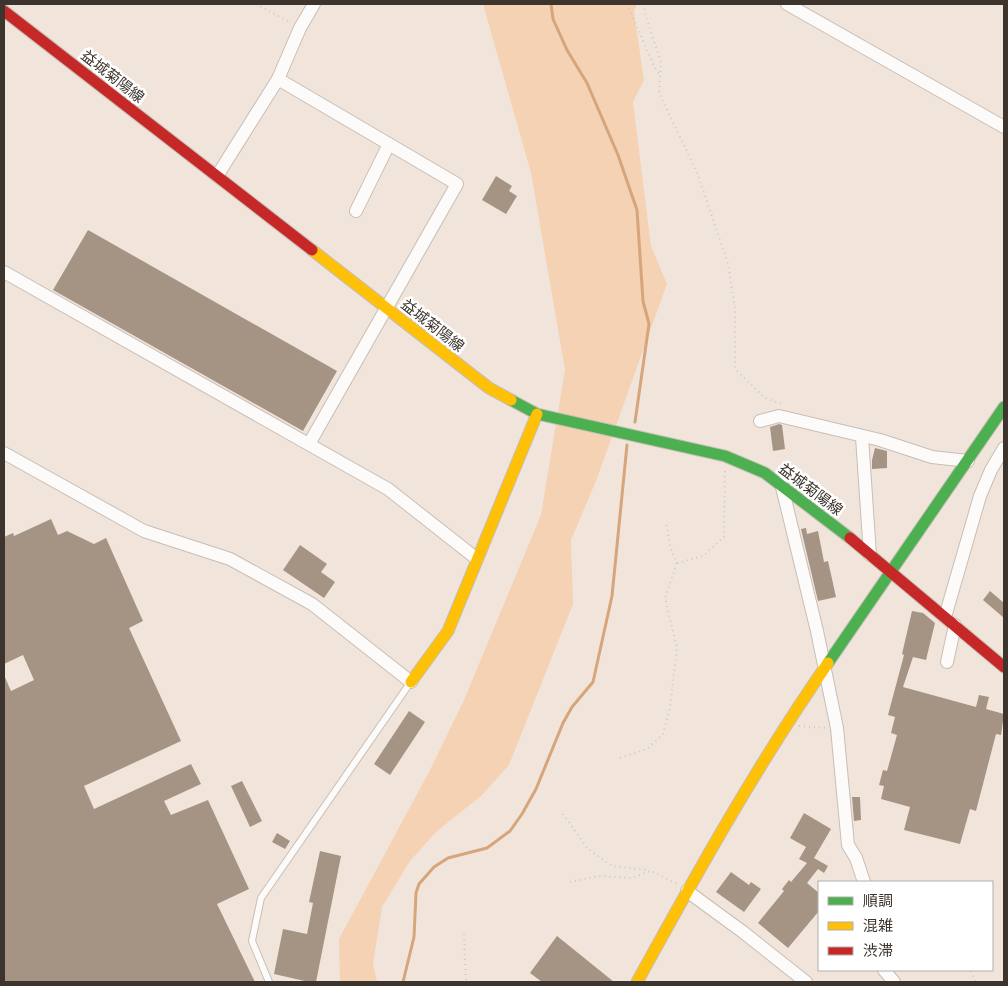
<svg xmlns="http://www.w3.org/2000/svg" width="1008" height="986" font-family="'PT Sans Narrow','Noto Sans JP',sans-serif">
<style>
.green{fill:#f5d2b4}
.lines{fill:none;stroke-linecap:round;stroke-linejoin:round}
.stream{stroke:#d6a57b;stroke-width:3}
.building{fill:#a59484}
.lane-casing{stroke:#c7beb6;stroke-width:8}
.street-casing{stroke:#c7beb6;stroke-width:14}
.fast-casing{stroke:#c7beb6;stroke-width:13}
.slow-casing{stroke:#c7beb6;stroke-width:13}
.jam-casing{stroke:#c7beb6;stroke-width:13}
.path{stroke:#ccc8c5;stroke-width:2;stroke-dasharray:1 4;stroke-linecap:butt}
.lane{stroke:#fdfbfa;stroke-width:6}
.street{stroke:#fdfbfa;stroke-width:12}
.fast{stroke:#4caf50;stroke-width:11}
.slow{stroke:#ffc107;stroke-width:11}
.jam{stroke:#c62828;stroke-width:11}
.labels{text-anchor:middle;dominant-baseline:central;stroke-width:5;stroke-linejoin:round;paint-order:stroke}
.street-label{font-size:15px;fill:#3c342d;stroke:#fff}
</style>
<rect width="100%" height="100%" fill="#f1e5db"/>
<polygon class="green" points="483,4 637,4 634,12 644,80 633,102 651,246 667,284 596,481 571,540 573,604 509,765 481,796 437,831 410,861 382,907 373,964 377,982 340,982 339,939 430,770 464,700 541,515 565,370 531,173"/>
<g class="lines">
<g class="stream">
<polyline points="551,4 553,19 567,50 587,83 618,155 637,210 643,301 649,324 635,422"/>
<polyline points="403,982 414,937 416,893 419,884 434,867 448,858 487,848 510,831 522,814 536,789 563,723 572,707 593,682 612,596 627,445"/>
</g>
</g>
<g class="building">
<polygon points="496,176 512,186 509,191 517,196 506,214 482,200"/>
<polygon points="88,230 337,371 303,431 53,290"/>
<polygon points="779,424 782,425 785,449 773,451 770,427"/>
<polygon points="875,448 887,451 887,468 872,469 872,460"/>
<polygon points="51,519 58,535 67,531 94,544 106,538 143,621 129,628 181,741 84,786 94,809 191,764 201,784 164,801 171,815 208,800 249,889 217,904 255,982 4,982 4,675 11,691 34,680 23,655 4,664 4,537 13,533 14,536"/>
<polygon points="806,528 807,534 818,531 824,562 828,561 836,597 818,601 801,529"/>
<polygon points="300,545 327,564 321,572 335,582 324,598 283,570"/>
<polygon points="990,591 1004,603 1004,618 983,600"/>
<polygon points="912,611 923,613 935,623 926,660 913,657 903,687 976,707 979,695 989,697 986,709 1004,714 1001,735 996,734 976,811 970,809 960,844 904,830 910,807 881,799 884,786 879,785 883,770 887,771 897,735 891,733 895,717 888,715 904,655 902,654"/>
<polygon points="409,711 425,722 390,775 374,764"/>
<polygon points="242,781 262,821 250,827 231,786"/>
<polygon points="852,797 860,797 861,820 854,821"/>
<polygon points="804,813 831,829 814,858 828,866 824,873 818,869 807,883 819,893 819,911 788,948 758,923 784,891 782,889 789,880 791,882 807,863 799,859 806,847 790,838"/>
<polygon points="277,833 290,841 285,849 272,842"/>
<polygon points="320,851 341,856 316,982 309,982 274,974 283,929 307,934 313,903 309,902"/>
<polygon points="731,872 749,885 751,882 761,889 744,912 716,892"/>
<polygon points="557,936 614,982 542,982 530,973"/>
</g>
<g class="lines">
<defs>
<polyline id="lane" points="269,982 252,941 261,898 410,683"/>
<g id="street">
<polyline points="787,4 1004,127"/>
<polyline points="278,79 457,184 309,444"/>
<polyline points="217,176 278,79 300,28 314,4"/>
<polyline points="356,211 389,144"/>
<polyline points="4,272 388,489 477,559"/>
<polyline points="760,421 779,416 880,440 932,457 968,461"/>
<polyline points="862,437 870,555"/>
<polyline points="4,453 144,531 230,559 312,604 411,682"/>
<polyline points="781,483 817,631 837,728 848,845 856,858 864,882"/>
<polyline points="945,617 980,496 991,470 1004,448"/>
<polyline points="947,662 955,625"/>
<polyline points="687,891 743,932 806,982"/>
<polyline points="884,970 894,982"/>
</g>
<g id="fast">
<polyline points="511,400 537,414 725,456 765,473 850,538"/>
<polyline points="828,663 1004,407"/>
</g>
<g id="slow">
<polyline points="312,250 489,388 511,400"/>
<polyline points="411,682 448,631 537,414"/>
<path d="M637,982C697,873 757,765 828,663"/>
</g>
<g id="jam">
<polyline points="4,11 312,250"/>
<polyline points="850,538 1004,667"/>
</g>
</defs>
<use href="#lane" class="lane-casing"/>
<use href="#street" class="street-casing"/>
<use href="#fast" class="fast-casing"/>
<use href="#slow" class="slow-casing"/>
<use href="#jam" class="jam-casing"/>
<g class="path">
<polyline points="256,4 291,23"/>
<polyline points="627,4 654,66 659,74"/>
<polyline points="646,4 644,11 661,62 659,93 698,175 728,264 735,308 735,369 765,398 782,404"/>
<polyline points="677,563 703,556 724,537 725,470"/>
<polyline points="799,726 827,728"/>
<polyline points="620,758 647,749 663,734 670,708 677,648 665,598 677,563 670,547 666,521"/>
<polyline points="563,814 588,849 612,866 648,870"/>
<polyline points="570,882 599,876 631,878 651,871 677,884"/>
<polyline points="464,934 466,982"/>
<polyline points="971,971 975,982"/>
</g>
<use href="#lane" class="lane"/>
<use href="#street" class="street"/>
<use href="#fast" class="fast"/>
<use href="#slow" class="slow"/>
<use href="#jam" class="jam"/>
</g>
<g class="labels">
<g class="street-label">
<text transform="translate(113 76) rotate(38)">益城菊陽線</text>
<text transform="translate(433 325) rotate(38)">益城菊陽線</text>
<text transform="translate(811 489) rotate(37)">益城菊陽線</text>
</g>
</g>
<rect width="1008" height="986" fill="none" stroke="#3c342d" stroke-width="10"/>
<rect x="818" y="881" width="175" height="90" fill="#ffffff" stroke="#b1aeab"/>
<rect x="828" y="897" width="25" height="8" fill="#4caf50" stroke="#b1aeab"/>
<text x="863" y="906" font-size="15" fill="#3c342d">順調</text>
<rect x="828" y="922" width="25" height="8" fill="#ffc107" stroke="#b1aeab"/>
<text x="863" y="931" font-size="15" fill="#3c342d">混雑</text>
<rect x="828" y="947" width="25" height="8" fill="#c62828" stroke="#b1aeab"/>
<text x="863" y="956" font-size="15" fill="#3c342d">渋滞</text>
</svg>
